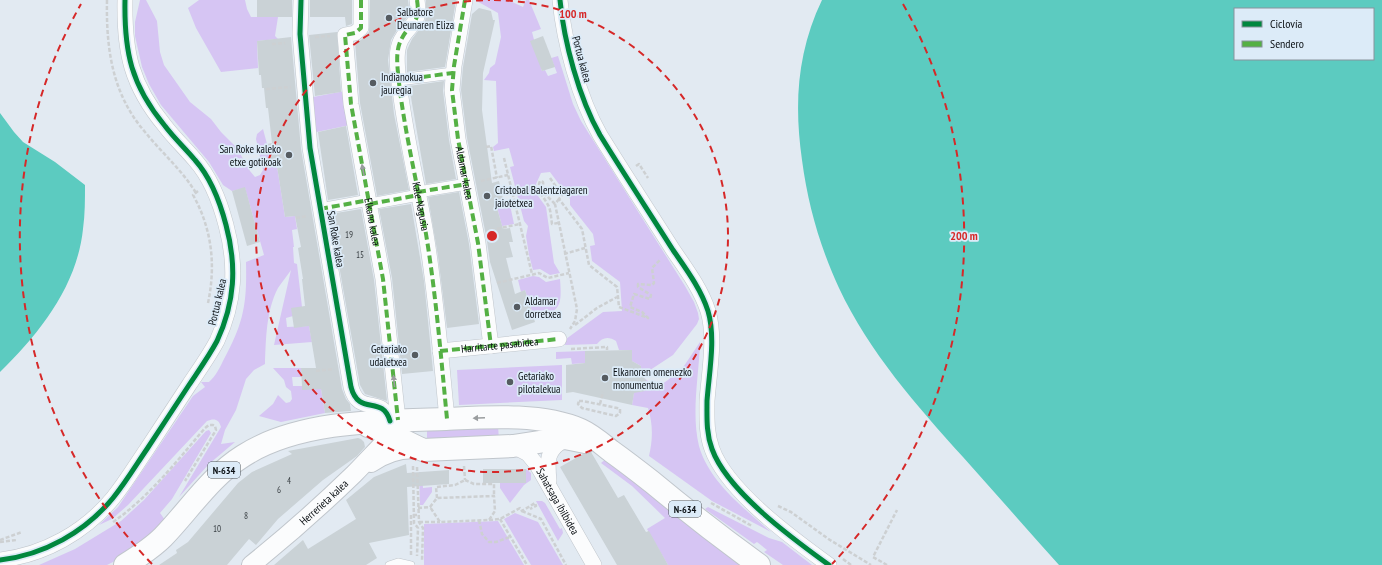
<svg xmlns="http://www.w3.org/2000/svg" width="1382" height="565" font-family="'PT Sans Narrow',sans-serif">
<style>
.green{fill:#d6c5f3}
.water{fill:#5ccbc0;fill-rule:evenodd}
.building{fill:#cad2d6}
.lines{fill:none;stroke-linecap:round;stroke-linejoin:round}
.service-casing{stroke:#c0c6cc;stroke-width:8}
.pedestrian-casing{stroke:#c0c6cc;stroke-width:12}
.minor-casing{stroke:#c0c6cc;stroke-width:16}
.tertiary-casing{stroke:#c0c6cc;stroke-width:20}
.trunk-casing{stroke:#c0c6cc;stroke-width:24}
.path{stroke:#cdd0d2;stroke-width:2.5;stroke-dasharray:4 2;stroke-linecap:butt}
.service{stroke:#fbfcfd;stroke-width:7}
.pedestrian{stroke:#fbfcfd;stroke-width:11}
.minor{stroke:#fbfcfd;stroke-width:15}
.tertiary{stroke:#fbfcfd;stroke-width:18}
.trunk{stroke:#fbfcfd;stroke-width:22}
.quiet{stroke:#54b044;stroke-width:4;stroke-dasharray:8 4;stroke-linecap:butt}
.cycleway-casing{stroke:#dcebf8;stroke-width:8}
.cycleway{stroke:#00873e;stroke-width:5}
.oneway{fill:#9a9d9f}
.ring{fill:none;stroke:#d62828;stroke-width:2;stroke-dasharray:7 5}
.poi-dot{fill:#555b60;stroke:#dcebf8;stroke-width:1.5}
.labels{text-anchor:middle;dominant-baseline:central;stroke-width:3.5;stroke-linejoin:round;paint-order:stroke}
.number-label{font-size:9px;fill:#3a4044}
.shield{fill:#dcebf8;stroke:#485057;stroke-width:1}
.shield-label{font-size:10px;font-weight:bold;fill:#090e12}
.poi-label{font-size:11px;fill:#090e12;stroke:#dcebf8;text-anchor:start}
.street-label{font-size:11px;fill:#090e12;stroke:#dcebf8}
.centre{fill:#d62828;stroke:#dcebf8;stroke-width:2}
.ring-label{font-size:12px;text-anchor:middle;font-weight:bold;fill:#d62828;stroke:#dcebf8;stroke-width:3.5;stroke-linejoin:round;paint-order:stroke}
</style>
<rect width="100%" height="100%" fill="#e2eaf2"/>
<g class="green">
<path d="M140,0H146L157,21L160,52L164,65L190,102L211,119L221,132L235,146L242,157L250,171L255,177L260,175L263,170L256,139L257,134L263,129L267,144L270,161L276,160L285,217L295,216L297,229L292,230L294,247H293L294,263L297,264L302,307L293,316L286,318L287,327L309,326L312,342L274,345L291,270C287,276 282,282 278,288C266,311 266,339 265,364L254,370L246,379L236,410L225,430L221,444L235,442L209,464L179,497L221,427C219,419 214,418 207,421L128,505L112,519L99,525L118,507L193,396L205,387L201,382H209C216,376 220,367 224,359C244,322 247,303 246,262L264,255L245,188L232,191L223,185L209,162L161,105L149,84L142,67L135,36V22Z"/>
<polygon points="199,0 245,0 247,9 251,17 278,17 275,36 278,39 257,41 258,68 221,72 196,28 188,8"/>
<path d="M475,0H508L523,7L526,0H529L541,29L532,32L542,71L545,70L548,76L557,73L552,60L548,61V59L558,56L573,104L581,121L685,286L694,302L698,313L699,319L697,324L673,355L641,376C647,379 650,384 656,388L668,380L684,366L700,342C699,376 691,413 699,446C709,482 745,509 771,532L712,501L649,456C653,439 653,424 648,408L632,405L634,392H640L645,390C649,384 647,379 641,376V366L632,361V350H619L616,341C609,336 602,337 597,344L565,345L566,339L603,312L622,311L620,282L592,261L590,246L595,245L593,234L570,205V199L550,172L541,173L536,184L538,196L546,207L554,263L560,273L550,275L540,269L533,270L529,255L526,236L528,226L524,221L510,167L514,166L509,148L494,151L493,147L498,143L496,81L484,80L489,73L490,68L495,64L501,37L498,13Z"/>
<polygon points="345,91 350,125 312,133 308,98"/>
<polygon points="509,200 514,224 502,226 497,207 499,206 498,202"/>
<path d="M533,276L539,277L546,282L560,279C562,306 561,312 534,317L525,290L521,292L518,280Z"/>
<polygon points="585,351 585,363 572,364 571,358 556,359 556,352"/>
<polygon points="562,365 562,400 459,405 457,370"/>
<polygon points="273,368 301,368 301,377 292,377 293,386 302,386 321,389 325,413 281,422 259,416 273,404 278,395 286,403 290,402 292,399 291,391 286,387 284,380"/>
<polygon points="498,425 499,441 427,442 427,427"/>
<polygon points="209,430 211,433 172,499 160,513 165,520 157,530 121,558 107,565 39,565 75,549 121,521 144,500 206,431"/>
<polygon points="606,459 741,565 668,565 647,529 665,518 632,486 601,463"/>
<polygon points="526,469 531,473 531,480 524,485 510,503 500,488 500,483 526,483"/>
<polygon points="419,472 422,472 423,488 432,487 432,492 423,505 420,505"/>
<polygon points="536,501 542,501 545,503 560,529 562,528 563,533 558,541"/>
<polygon points="708,507 769,538 782,542 812,565 783,565 764,552 767,550 757,542 754,544 705,509"/>
<polygon points="515,513 538,522 563,565 531,565 504,519"/>
<polygon points="498,521 524,565 424,565 424,524"/>
</g>
<g class="water">
<path d="M822,0H1382V565H1059C1027,529 995,493 963,457C917,406 869,352 839,288C820,247 808,205 802,160C794,104 797,52 822,0ZM1235,9H1373V59H1235Z"/>
<path d="M0,113L14,132L23,142L55,162L85,185C85,200 85,214 83,229C77,286 40,333 0,372Z"/>
</g>
<g class="building">
<rect x="257" y="0" width="35" height="17"/>
<polygon points="310,0 352,0 352,24 346,26 345,17 310,17"/>
<polygon points="370,0 408,0 409,9 408,16 397,30 391,40 388,60 394,114 409,190 377,196 360,103 355,42 361,40 369,32"/>
<polygon points="426,0 456,0 445,67 407,72 407,50 412,39 425,22 426,15"/>
<polygon points="479,8 491,11 493,20 495,20 483,73 482,110 492,183 499,181 503,199 495,201 503,229 510,228 513,242 509,242 513,257 506,258 515,294 525,290 535,322 512,330 490,262 487,241 467,138 461,90 463,67 472,14"/>
<polygon points="337,32 341,92 315,96 309,35"/>
<polygon points="543,36 555,67 542,71 530,41"/>
<polygon points="291,37 301,149 342,389 346,399 350,404 351,411 325,413 321,389 302,390 302,386 301,368 316,368 309,326 294,328 291,308 305,306 302,279 303,279 298,248 301,247 295,216 285,217 276,160 270,161 267,144 272,143 268,108 266,108 264,88 262,88 261,75 259,75 257,41"/>
<polygon points="444,81 443,91 449,140 456,179 426,184 409,86"/>
<polygon points="346,126 358,195 328,200 318,132"/>
<polygon points="245,187 260,242 247,246 232,191"/>
<polygon points="459,192 469,244 479,324 447,328 438,256 428,197"/>
<polygon points="411,204 424,281 433,371 402,374 392,278 379,209"/>
<polygon points="361,209 374,280 387,401 365,394 360,385 330,214"/>
<polygon points="632,350 632,361 641,366 641,374 646,380 647,387 645,391 634,393 632,405 573,392 566,393 566,365 585,363 585,351"/>
<polygon points="358,438 361,439 364,442 365,447 357,456 323,480 278,519 256,545 249,539 227,565 159,565 177,553 176,550 188,542 238,483 252,472 292,454 288,451"/>
<polygon points="591,452 618,498 624,495 646,532 649,531 668,565 617,565 560,467 583,454"/>
<polygon points="406,464 407,473 449,470 449,484 407,487 409,535 369,543 377,558 366,565 274,565 303,540 308,549 356,519 346,500 374,477"/>
<rect x="483" y="469" width="43" height="14"/>
</g>
<g class="lines">
<defs>
<polyline id="service" points="389,565 398,562 411,565"/>
<g id="pedestrian">
<polyline points="399,80 453,73"/>
<polyline points="418,192 467,184"/>
<polyline points="370,204 419,195"/>
<polyline points="320,209 369,200"/>
</g>
<g id="minor">
<path d="M301,0L300,34L310,148L351,387C359,417 382,394 390,421"/>
<path id="s1" d="M361,0V28L355,33L345,35L351,104L383,279L398,420"/>
<path id="s2" d="M417,0C421,26 410,22 401,40C396,50 397,62 398,73C403,126 417,181 426,234C436,295 441,357 447,419"/>
<polyline points="465,0 454,66 452,90 458,139 478,243 491,346"/>
<path d="M560,0C564,42 579,98 600,135C624,174 649,212 673,250C686,269 701,289 708,311C716,338 709,373 707,401C707,417 706,433 712,449C727,491 793,539 829,565"/>
<path id="s3" d="M440,351L559,339"/>
<path id="s4" d="M513,446L528,454L537,465L594,565"/>
<path d="M549,481C547,460 546,450 566,439"/>
<path d="M0,560C44,555 85,532 113,498C126,482 136,465 147,449C161,428 175,406 189,385C199,370 209,356 217,341C235,302 237,266 226,225C220,202 211,178 195,160C185,148 174,138 165,126C131,85 124,52 125,0"/>
</g>
<g id="tertiary">
<path d="M371,463C387,452 403,447 422,450"/>
<path id="s5" d="M251,565C286,537 321,506 354,474C367,461 379,447 392,435"/>
</g>
<g id="trunk">
<polyline points="368,426 384,431 423,450 513,446 565,438 585,442"/>
<path d="M125,565C138,557 152,548 163,537C189,510 211,476 243,456C299,420 382,421 446,419C487,417 542,413 581,430C592,435 601,443 611,451C625,461 638,471 652,482C687,511 723,539 759,565"/>
</g>
</defs>
<use href="#service" class="service-casing"/>
<use href="#pedestrian" class="pedestrian-casing"/>
<use href="#minor" class="minor-casing"/>
<use href="#tertiary" class="tertiary-casing"/>
<use href="#trunk" class="trunk-casing"/>
<g class="path">
<path d="M107,0C106,48 112,94 145,132C162,153 182,170 196,193"/>
<polyline points="315,37 330,36"/>
<polyline points="272,44 285,43"/>
<polyline points="266,89 291,87"/>
<polyline points="486,147 491,146 497,178"/>
<polyline points="504,158 532,274"/>
<polyline points="636,166 639,164 648,178"/>
<polyline points="550,178 562,195 559,199 582,229 589,265 617,287 619,307 648,318 642,312 630,307 634,294 650,299 651,295 638,287 638,284 652,285 654,283 652,268 661,259"/>
<polyline points="481,181 508,175"/>
<path d="M198,191L193,195C212,229 216,265 208,303"/>
<polyline points="559,199 555,204 577,309 575,321 570,329"/>
<path d="M555,204L544,193L543,182L540,181C536,190 544,197 548,205C551,210 551,218 552,224L558,223"/>
<polyline points="296,218 307,216"/>
<polyline points="491,230 520,224"/>
<polyline points="564,254 585,248"/>
<polyline points="497,283 539,273 548,278 569,273"/>
<polyline points="575,325 597,308 617,297"/>
<polyline points="571,349 607,347 607,350"/>
<polyline points="316,371 334,369"/>
<polygon points="579,401 583,401 617,408 620,409 620,413 616,416 582,408 578,404"/>
<polyline points="600,404 603,392"/>
<polyline points="413,466 414,523 418,528 417,556"/>
<polyline points="464,466 465,480"/>
<polyline points="417,467 419,522 423,528 422,561"/>
<polyline points="465,480 474,484 494,484 494,496"/>
<polyline points="437,498 436,487 455,485 465,480"/>
<polyline points="711,503 752,526"/>
<polyline points="778,506 791,512 830,540 871,565"/>
<polyline points="418,508 430,507 437,498 494,496 495,511 489,520 440,522 430,507"/>
<polyline points="522,511 541,519 566,565"/>
<polyline points="500,519 527,565"/>
<polyline points="479,520 482,534 489,542 496,542 510,537"/>
<polyline points="489,520 500,519 520,508 522,511 535,503 536,506 530,509"/>
<path d="M113,522C149,497 177,461 205,428L209,425H213L215,426L216,430L185,481"/>
<polyline points="419,522 440,522"/>
<polyline points="0,540 22,532"/>
<polyline points="0,542 17,540"/>
<polyline points="411,555 411,515 418,515"/>
<polyline points="843,559 851,565"/>
<polyline points="887,565 873,557 897,510"/>
</g>
<use href="#service" class="service"/>
<use href="#pedestrian" class="pedestrian"/>
<use href="#minor" class="minor"/>
<use href="#tertiary" class="tertiary"/>
<use href="#trunk" class="trunk"/>
<g class="quiet">
<polyline points="361,0 361,28 355,33 345,35 351,104 383,279 398,420"/>
<path d="M417,0C421,26 410,21 401,40C396,50 397,62 398,73C403,126 417,181 426,234C436,295 441,357 447,419"/>
<path id="s6" d="M465,0L454,66L452,90L458,139L478,243L491,346"/>
<polyline points="399,80 453,73"/>
<polyline points="418,192 467,184"/>
<polyline points="370,204 419,195"/>
<polyline points="320,209 369,200"/>
<polyline points="440,351 559,339"/>
</g>
<defs>
<g id="cycleway">
<path d="M301,0L300,34L310,148L351,387C359,417 382,394 390,421"/>
<path d="M560,0C564,42 579,98 600,135C624,174 649,212 673,250C686,269 701,289 708,311C716,338 709,373 707,401C707,417 706,433 712,449C727,491 793,539 829,565"/>
<path d="M0,560C44,555 85,532 113,498C126,482 136,465 147,449C161,428 175,406 189,385C199,370 209,356 217,341C235,302 237,266 226,225C220,202 211,178 195,160C185,148 174,138 165,126C131,85 124,52 125,0"/>
</g>
</defs>
<use href="#cycleway" class="cycleway-casing"/>
<use href="#cycleway" class="cycleway"/>
</g>
<defs><path id="oneway-solid" d="M-6-.8H1V-3.2L6.5 0L1 3.2V.8H-6Z"/></defs>
<g class="oneway">
<use href="#oneway-solid" transform="translate(363 170) rotate(-101)"/>
<use href="#oneway-solid" transform="translate(394 381) rotate(-96)"/>
<use href="#oneway-solid" transform="translate(479 418) rotate(178)"/>
</g>
<g class="ring">
<path d="M494 0A236 236 0 1 1 490 0"/>
<path d="M152 564A472 472 0 0 1 81 4M903 4A472 472 0 0 1 832 564"/>
</g>
<g class="poi-dot">
<circle cx="389" cy="18" r="4"/>
<circle cx="373" cy="83" r="4"/>
<circle cx="289" cy="155" r="4"/>
<circle cx="487" cy="196" r="4"/>
<circle cx="517" cy="307" r="4"/>
<circle cx="415" cy="355" r="4"/>
<circle cx="605" cy="378" r="4"/>
<circle cx="510" cy="382" r="4"/>
</g>
<g class="labels">
<g class="number-label">
<text x="349" y="234">19</text>
<text x="360" y="254">15</text>
<text x="289" y="480">4</text>
<text x="279" y="489">6</text>
<text x="246" y="515">8</text>
<text x="217" y="528">10</text>
</g>
<g class="shield">
<rect x="208" y="462" width="32" height="16" rx="3"/>
<rect x="669" y="501" width="32" height="16" rx="3"/>
</g>
<g class="shield-label">
<text x="224" y="470">N-634</text>
<text x="685" y="509">N-634</text>
</g>
<g class="poi-label">
<text x="397" y="12">Salbatore<tspan x="397" dy="13">Deunaren Eliza</tspan></text>
<text x="381" y="77">Indianokua<tspan x="381" dy="13">jauregia</tspan></text>
<text x="281" y="149" text-anchor="end">San Roke kaleko<tspan x="281" dy="13">etxe gotikoak</tspan></text>
<text x="495" y="190">Cristobal Balentziagaren<tspan x="495" dy="13">jaiotetxea</tspan></text>
<text x="525" y="301">Aldamar<tspan x="525" dy="13">dorretxea</tspan></text>
<text x="407" y="349" text-anchor="end">Getariako<tspan x="407" dy="13">udaletxea</tspan></text>
<text x="613" y="372">Elkanoren omenezko<tspan x="613" dy="13">monumentua</tspan></text>
<text x="518" y="376">Getariako<tspan x="518" dy="13">pilotalekua</tspan></text>
</g>
<g class="street-label">
<text transform="translate(582 59) rotate(75)">Portua kalea</text>
<text stroke="none"><textPath href="#s6" startOffset="175">Aldamar kalea</textPath></text>
<text stroke="none"><textPath href="#s2" startOffset="214">Kale Nagusia</textPath></text>
<text stroke="none"><textPath href="#s1" startOffset="235">Elkano kalea</textPath></text>
<text transform="translate(336 239) rotate(80)">San Roke kalea</text>
<text transform="translate(217 302) rotate(-77)">Portua kalea</text>
<text stroke="none"><textPath href="#s3" startOffset="60">Harritarte pasabidea</textPath></text>
<text stroke="none"><textPath href="#s4" startOffset="73">Sahatsaga ibilbidea</textPath></text>
<text stroke="none"><textPath href="#s5" startOffset="96">Herrerieta kalea</textPath></text>
</g>
</g>
<circle cx="492" cy="236" r="6" class="centre"/>
<g class="ring-label">
<text x="573" y="18">100 m</text>
<text x="964" y="240">200 m</text>
</g>
<rect x="1234" y="8" width="140" height="52" fill="#dcebf8" stroke="#88939c"/>
<rect x="1242" y="21" width="20" height="6" fill="#00873e" stroke="#88939c"/>
<text x="1270" y="28" font-size="12" fill="#090e12">Ciclovía</text>
<rect x="1242" y="41" width="20" height="6" fill="#54b044" stroke="#88939c"/>
<text x="1270" y="48" font-size="12" fill="#090e12">Sendero</text>
</svg>
